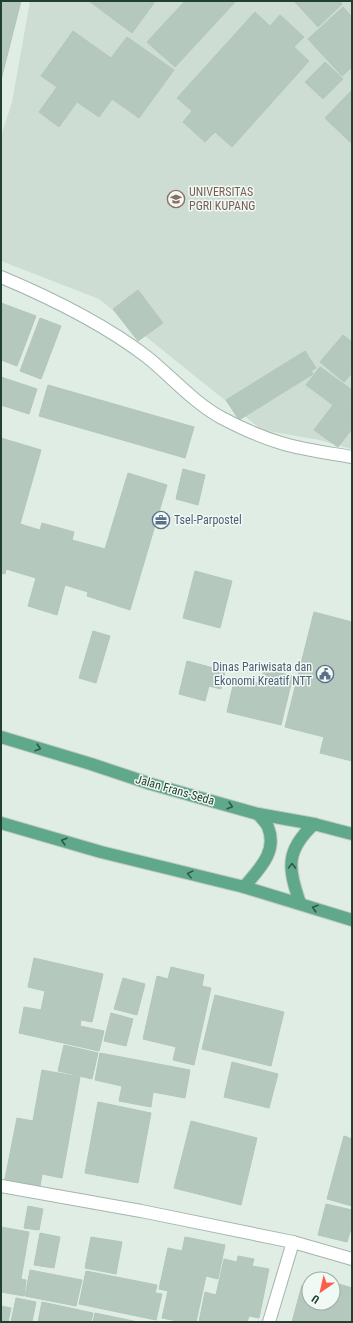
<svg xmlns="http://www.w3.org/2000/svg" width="353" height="1323" font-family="'Roboto Condensed',sans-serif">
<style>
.built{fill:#ceddd4}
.building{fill:#b5c8be;stroke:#b2c7bb}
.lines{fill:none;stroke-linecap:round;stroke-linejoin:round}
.minor-casing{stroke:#a2b6ac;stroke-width:14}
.primary-casing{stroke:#c0cac6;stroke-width:14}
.minor{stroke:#fff;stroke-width:12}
.primary{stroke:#5fa88a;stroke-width:12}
.oneway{stroke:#2f5a48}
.labels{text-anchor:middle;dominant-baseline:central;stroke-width:3;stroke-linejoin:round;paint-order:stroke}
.education-label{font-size:12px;fill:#785e54;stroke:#f1f9f4;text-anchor:start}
.service-label{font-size:12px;fill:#4e5e75;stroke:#f1f9f4;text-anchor:start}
.street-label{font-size:12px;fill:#1f4032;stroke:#f1f9f4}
</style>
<rect width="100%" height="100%" fill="#e0ede5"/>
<polygon class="built" points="30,1 352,1 352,449 319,440 262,430 99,299 1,261 1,136 12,102"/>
<g class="building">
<polygon points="1,1 21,1 1,80"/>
<polygon points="89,1 151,1 154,3 132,33"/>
<polygon points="185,1 236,1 175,67 147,42"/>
<polygon points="294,1 340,1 342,4 318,27"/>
<polygon points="343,7 352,17 352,67 342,76 308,39"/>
<polygon points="255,12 270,26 280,15 304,37 294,47 309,61 232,147 215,132 205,142 183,122 192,111 177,98"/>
<polygon points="73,31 111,58 127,37 174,70 139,118 112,99 99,117 77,102 59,127 39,112 57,87 41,76"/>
<polygon points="325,62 343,79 323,99 305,82"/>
<polygon points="352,90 352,139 350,142 325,118"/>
<polygon points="138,290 163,323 138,341 113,309"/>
<polygon points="1,303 36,316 17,366 1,360"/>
<polygon points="40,318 61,326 41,379 20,371"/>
<polygon points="343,335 352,342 352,373 344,382 320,362"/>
<polygon points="305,351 316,368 311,371 313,374 239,420 226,400"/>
<polygon points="320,367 352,390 352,419 306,385"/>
<polygon points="1,377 37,389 29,414 1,405"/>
<polygon points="48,385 194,427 185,458 39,416"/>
<polygon points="333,405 352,419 352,429 338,447 314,430"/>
<polygon points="1,438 41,450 20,524 40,530 42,523 74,532 72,540 105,549 128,473 167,485 130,610 87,596 88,592 65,585 57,615 28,606 36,578 6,569 5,574 1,573"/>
<polygon points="183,469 205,475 198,505 176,499"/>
<polygon points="195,571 232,581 220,628 183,618"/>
<polygon points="314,612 352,622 352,761 320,753 324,737 285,727"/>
<polygon points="93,631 110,636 96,683 79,678"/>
<polygon points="187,661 225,671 221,689 209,686 205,701 179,694"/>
<polygon points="264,669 293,676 281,725 227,712 235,677 261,684"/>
<polygon points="34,958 103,974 92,1022 81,1020 80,1026 104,1031 99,1051 19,1033 24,1007 41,1010 45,991 28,987"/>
<polygon points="171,967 204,975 202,986 211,988 194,1065 173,1060 176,1047 143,1039 157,976 168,979"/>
<polygon points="123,978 145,984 137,1015 114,1009"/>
<polygon points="215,995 284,1012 271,1066 202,1049"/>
<polygon points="111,1013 133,1019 126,1046 104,1041"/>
<polygon points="64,1045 98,1053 92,1079 58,1071"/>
<polygon points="100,1053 190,1070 185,1098 153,1092 151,1107 119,1101 122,1086 95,1080"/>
<polygon points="232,1062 278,1074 269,1108 224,1097"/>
<polygon points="42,1070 80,1077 62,1178 42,1174 40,1186 5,1179 17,1118 33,1121"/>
<polygon points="98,1102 151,1113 138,1183 85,1173"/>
<polygon points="191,1121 257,1138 241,1205 174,1188"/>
<polygon points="344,1136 352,1139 352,1206 327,1199"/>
<polygon points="326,1204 352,1210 352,1225 347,1242 318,1235"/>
<polygon points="28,1206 43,1209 39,1230 24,1228"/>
<polygon points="1,1227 29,1232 21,1279 26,1280 24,1296 1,1292"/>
<polygon points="40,1233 60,1237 54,1268 34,1265"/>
<polygon points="91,1237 122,1242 116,1274 85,1268"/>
<polygon points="185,1237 225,1245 218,1279 206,1276 196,1322 182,1322 162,1318 168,1291 159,1289 168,1248 182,1251"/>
<polygon points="238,1256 254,1259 252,1266 269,1269 259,1318 249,1316 247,1322 199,1322 205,1292 216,1295 224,1259 237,1262"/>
<polygon points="30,1270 82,1280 76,1306 25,1296"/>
<polygon points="86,1271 157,1285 155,1293 162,1294 156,1320 79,1304"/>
<polygon points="339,1284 352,1288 352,1322 292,1322 302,1285 309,1287 309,1303 333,1303 333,1293 336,1294"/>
<polygon points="16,1298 36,1302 32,1322 11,1322"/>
<polygon points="42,1302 93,1313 91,1322 38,1322"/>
<polygon points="1,1306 11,1308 8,1322 1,1322"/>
<polygon points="95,1313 138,1322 93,1322"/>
</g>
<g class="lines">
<defs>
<g id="minor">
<path d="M1,277C51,298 104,324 147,357C172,377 194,403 222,418C241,428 261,437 281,443C304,450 329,453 352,457"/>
<polyline points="1,1186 141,1211 293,1242 269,1322"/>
<polyline points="293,1242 352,1259"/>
</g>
<g id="primary">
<polyline points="1,737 91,764 151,784 258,814 314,824 352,834"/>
<polyline points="1,823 101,852 244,887 352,920"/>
<path d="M244,887C259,869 278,852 268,827C266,822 261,818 258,814"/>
<path d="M300,903C288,868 285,851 314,824"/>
</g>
</defs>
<use href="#minor" class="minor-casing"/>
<use href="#primary" class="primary-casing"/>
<use href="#minor" class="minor"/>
<use href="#primary" class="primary"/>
</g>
<defs><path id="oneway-chevron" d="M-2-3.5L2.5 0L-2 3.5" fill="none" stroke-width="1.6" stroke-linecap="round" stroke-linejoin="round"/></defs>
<g class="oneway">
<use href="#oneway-chevron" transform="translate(38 748) rotate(17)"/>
<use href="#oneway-chevron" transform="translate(230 806) rotate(16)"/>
<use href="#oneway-chevron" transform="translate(64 841) rotate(-164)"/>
<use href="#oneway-chevron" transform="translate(292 866) rotate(-89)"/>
<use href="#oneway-chevron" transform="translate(190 874) rotate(-166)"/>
<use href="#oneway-chevron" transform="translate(315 908) rotate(-162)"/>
</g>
<defs>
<symbol id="university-ring" viewBox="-11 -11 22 22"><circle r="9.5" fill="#f1f9f4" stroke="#8d6e63" stroke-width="1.5"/><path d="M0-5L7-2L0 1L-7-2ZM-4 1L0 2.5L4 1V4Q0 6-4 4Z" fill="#8d6e63"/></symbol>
<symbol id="office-ring" viewBox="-11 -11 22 22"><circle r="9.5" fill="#f1f9f4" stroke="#5c6f8a" stroke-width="1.5"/><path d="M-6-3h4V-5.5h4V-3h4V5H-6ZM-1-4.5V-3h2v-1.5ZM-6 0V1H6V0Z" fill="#5c6f8a"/></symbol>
<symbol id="civic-ring" viewBox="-11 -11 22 22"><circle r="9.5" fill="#f1f9f4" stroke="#5c6f8a" stroke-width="1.5"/><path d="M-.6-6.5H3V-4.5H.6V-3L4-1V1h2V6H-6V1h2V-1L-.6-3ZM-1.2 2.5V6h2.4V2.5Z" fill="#5c6f8a"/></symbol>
</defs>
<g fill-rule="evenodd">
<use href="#university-ring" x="166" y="189" width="20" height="20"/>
<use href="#office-ring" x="151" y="510" width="20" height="20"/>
<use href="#civic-ring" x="315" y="664" width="20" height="20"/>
</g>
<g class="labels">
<g class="education-label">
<text x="189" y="192">UNIVERSITAS<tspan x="189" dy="14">PGRI KUPANG</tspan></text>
</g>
<g class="service-label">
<text x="174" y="520">Tsel-Parpostel</text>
<text x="312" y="667" text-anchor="end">Dinas Pariwisata dan<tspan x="312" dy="14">Ekonomi Kreatif NTT</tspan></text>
</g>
<g class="street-label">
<text transform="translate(175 790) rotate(16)">Jalan Frans-Seda</text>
</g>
</g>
<rect width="353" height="1323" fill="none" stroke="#1f4032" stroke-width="4"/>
<g transform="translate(321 1291) rotate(214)"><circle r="19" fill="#f1f9f4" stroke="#9dafa6"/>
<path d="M0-3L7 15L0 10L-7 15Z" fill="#ff5d4c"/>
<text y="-6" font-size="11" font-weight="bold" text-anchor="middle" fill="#1f4032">U</text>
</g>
</svg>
